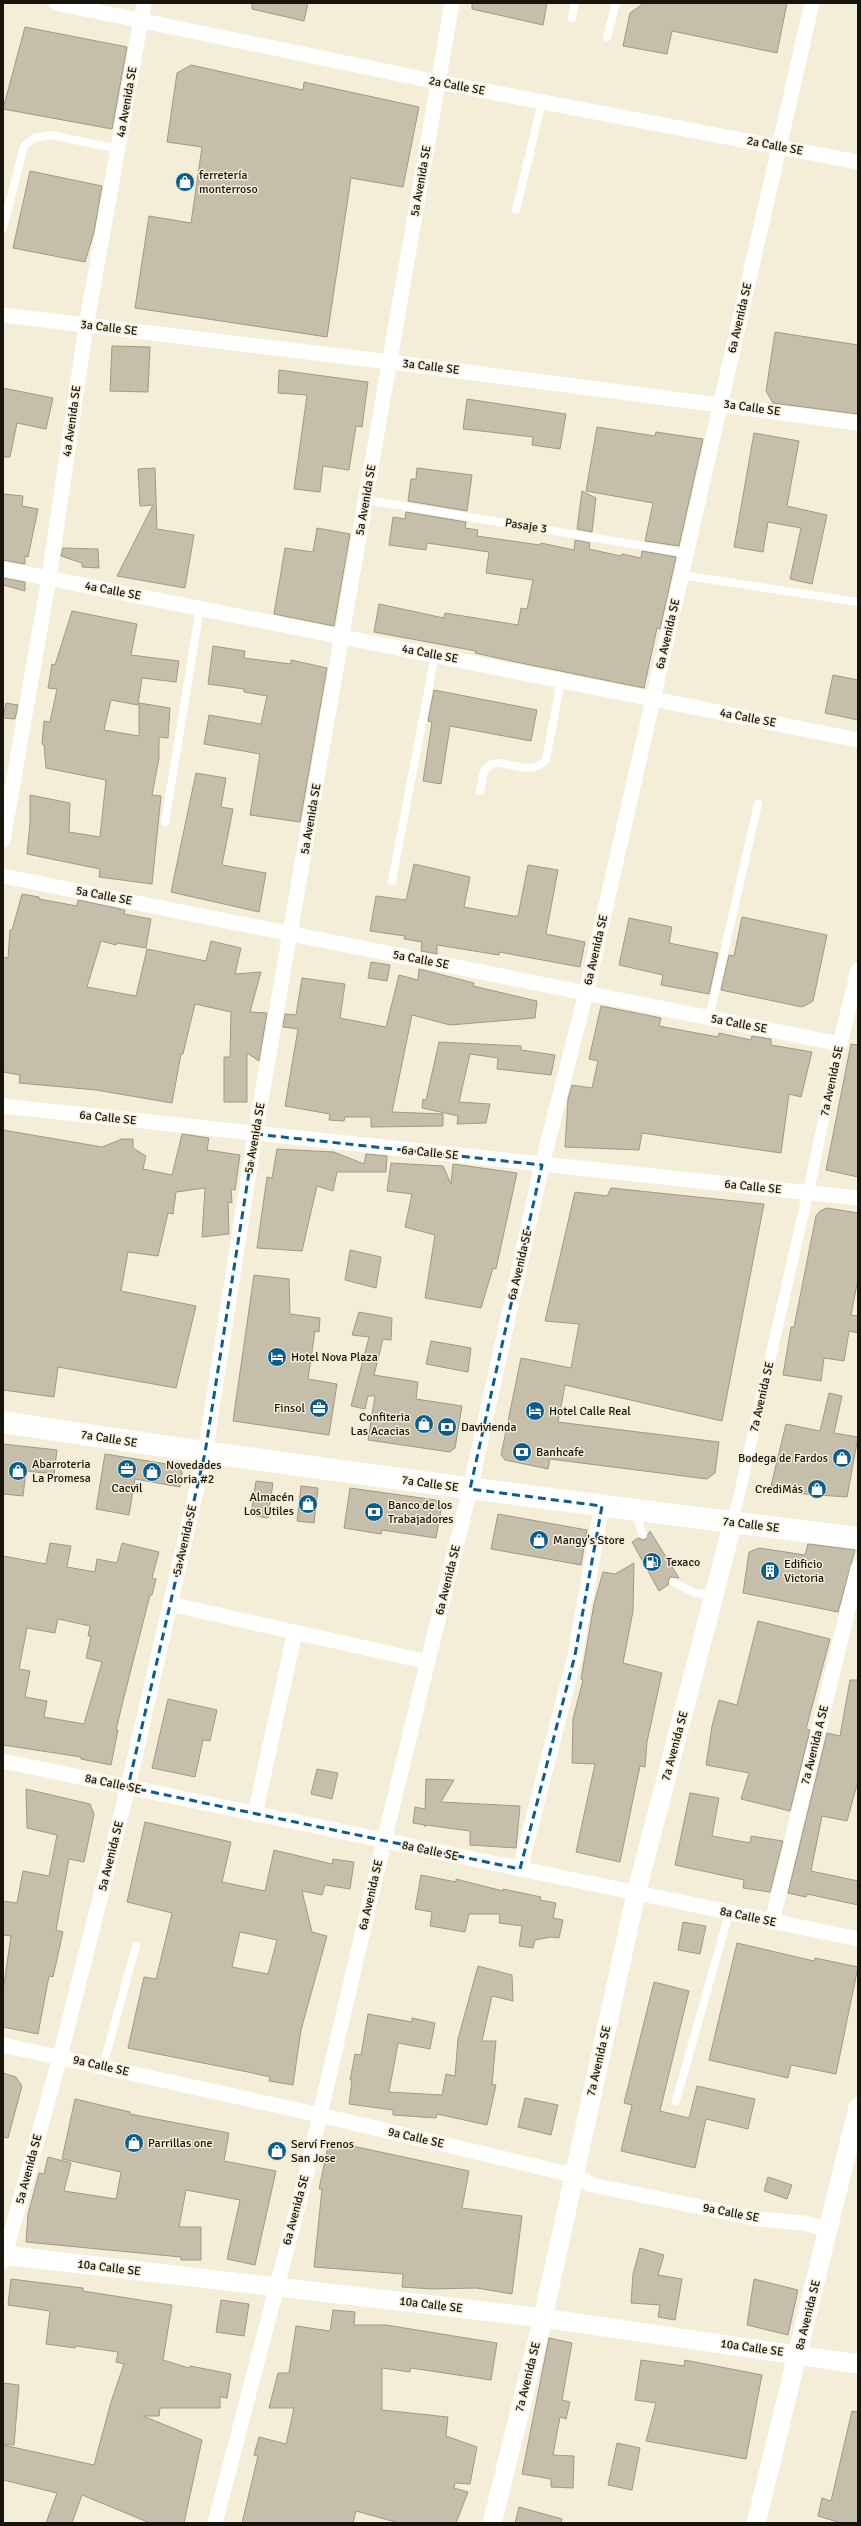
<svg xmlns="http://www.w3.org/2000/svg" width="861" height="2526" font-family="Signika,sans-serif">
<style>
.building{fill:#c4beaa;stroke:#9f9985;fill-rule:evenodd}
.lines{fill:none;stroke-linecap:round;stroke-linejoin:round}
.service{stroke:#fff;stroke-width:8}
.pedestrian{stroke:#fff;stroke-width:11}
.minor{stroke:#fff;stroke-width:15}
.tertiary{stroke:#fff;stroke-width:19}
.secondary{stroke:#fff;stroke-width:22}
.marked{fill:none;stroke:#0c5d8f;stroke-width:3;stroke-dasharray:8 5;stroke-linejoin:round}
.labels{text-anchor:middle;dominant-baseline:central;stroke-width:3;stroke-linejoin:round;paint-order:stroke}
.street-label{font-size:12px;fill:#16140c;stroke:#f4eed9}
.poi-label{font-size:12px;fill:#16140c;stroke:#f4eed9;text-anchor:start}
</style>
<rect width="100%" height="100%" fill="#f4eed9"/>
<g class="building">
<polygon points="252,3 308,3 304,21 252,9"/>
<polygon points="472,3 547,3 543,25 472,9"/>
<polygon points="644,3 787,3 777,53 672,31 667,54 623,46 630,13"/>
<polygon points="25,27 127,47 112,129 3,109"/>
<polygon points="191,65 303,90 304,82 419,107 403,187 351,178 327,337 135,308 149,216 191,223 202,147 167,142 177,73"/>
<polygon points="30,171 102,186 94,232 85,262 13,248"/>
<polygon points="775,332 858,345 858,414 773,403 766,391"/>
<polygon points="112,346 150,347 148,392 110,391"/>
<polygon points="279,370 368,382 362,427 356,426 349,470 323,466 320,492 294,489 307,395 278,393"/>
<polygon points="3,388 53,398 46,429 17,423 10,457 3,457"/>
<polygon points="467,399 566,414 560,449 532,445 533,437 463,429"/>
<polygon points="597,427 655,436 656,432 703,439 679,546 645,541 653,503 586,491"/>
<polygon points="754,433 799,441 787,506 827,515 812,584 790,579 801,528 768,522 763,552 734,547"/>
<polygon points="155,468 157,529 194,535 185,588 117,576 153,505 140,506 138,469"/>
<polygon points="417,468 472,475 467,511 408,501 411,479 416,479"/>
<polygon points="582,491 596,498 592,532 577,529"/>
<polygon points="3,494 23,496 22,506 38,509 28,557 25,556 25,564 3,560"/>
<polygon points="406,512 466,522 465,528 478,530 477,536 540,545 541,543 574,550 575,540 590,543 589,549 621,556 622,554 641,558 642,551 676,557 660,629 657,628 644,688 511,661 475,653 476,651 374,632 379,604 444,618 445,613 518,625 521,608 527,609 533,580 486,573 489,552 427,543 426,550 389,545 393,517 405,519"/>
<polygon points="317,528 350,534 334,626 274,614 285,548 313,552"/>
<polygon points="63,548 98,549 99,568 82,567 82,563 61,556"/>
<polygon points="3,578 25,582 25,591 3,585"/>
<polygon points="72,611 137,624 131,655 179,661 176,682 142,678 138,705 111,700 104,730 139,736 139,703 170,708 168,738 159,737 159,758 152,795 161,796 152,884 99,877 100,869 27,854 30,823 30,795 70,803 69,832 100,837 106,780 46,768 44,745 42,744 44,721 50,722 57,689 48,688 52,664 55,665"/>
<polygon points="213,646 245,651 244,658 291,664 291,660 327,668 300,822 250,815 260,754 204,744 209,715 261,724 267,696 244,692 244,689 208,684"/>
<polygon points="833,675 858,680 858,720 825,713"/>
<polygon points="434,690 537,710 531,741 450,726 441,784 423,781 432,722 428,721"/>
<polygon points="6,703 18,705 15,719 3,718"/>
<polygon points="196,773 226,778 221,807 233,809 222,865 266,873 259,912 171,892"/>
<polygon points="414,864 470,877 464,907 513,916 518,916 528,865 558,870 546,934 585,942 580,967 499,952 499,955 437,945 437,954 421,951 422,942 404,939 405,936 370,931 376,896 406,900"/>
<polygon points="22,894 39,897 39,899 77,906 78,900 125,910 124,914 151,919 146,948 117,943 116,945 101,941 87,987 136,996 147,949 206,961 211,941 241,948 235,974 261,972 250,1012 267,1013 259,1061 247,1053 247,1102 224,1102 224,1057 230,1057 231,1012 195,1004 183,1054 181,1054 172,1103 96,1090 19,1083 20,1075 3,1072 3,957 8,958 10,930 12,930"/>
<polygon points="742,917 827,935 813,1001 808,1004 802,1007 721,990 729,955 734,956"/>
<polygon points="629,918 672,927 669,943 718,953 709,994 661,985 663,975 619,965"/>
<polygon points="371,962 390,965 387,981 368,978"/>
<polygon points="419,969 474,983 473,986 537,1001 535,1018 450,1025 412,1015 392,1112 443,1114 443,1126 371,1127 371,1117 345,1117 344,1121 329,1120 330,1114 285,1106 298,1029 283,1027 285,1014 296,1015 302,978 345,984 340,1018 386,1027 399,975 418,980"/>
<polygon points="601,1006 661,1018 659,1026 718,1037 719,1033 751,1040 752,1036 771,1039 771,1045 812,1052 801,1097 789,1094 781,1153 642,1133 639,1150 565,1147 568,1099 572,1085 592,1088 598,1061 589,1059"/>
<polygon points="439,1042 521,1046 521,1050 555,1055 551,1075 497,1069 498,1058 470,1054 459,1102 490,1104 486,1123 457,1124 458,1116 422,1108 423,1099 426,1100"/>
<polygon points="851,1044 858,1045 858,1177 826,1170"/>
<polygon points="3,1130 102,1147 122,1139 133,1139 133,1148 146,1156 143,1169 172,1175 182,1134 209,1138 207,1150 240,1155 235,1190 231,1189 232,1203 228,1202 229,1234 202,1237 205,1188 176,1192 173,1214 168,1213 158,1256 128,1252 121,1291 196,1306 176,1388 58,1367 54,1397 3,1390"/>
<polygon points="277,1149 334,1152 364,1164 366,1154 387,1156 386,1172 337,1172 333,1191 317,1186 302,1251 257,1248 267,1177 272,1178"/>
<polygon points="391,1163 443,1166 451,1184 453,1164 517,1173 496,1269 493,1268 481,1308 425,1298 435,1235 405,1227 412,1194 387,1191"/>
<polygon points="611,1188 764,1204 722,1421 565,1385 558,1422 719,1442 715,1473 707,1479 550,1459 548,1469 505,1460 501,1455 521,1358 571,1368 579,1324 545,1321 575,1192 607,1196"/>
<polygon points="827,1208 858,1213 858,1279 851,1315 858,1316 858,1333 849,1331 844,1361 824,1358 821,1381 783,1375 791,1327 794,1327 816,1216 820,1211"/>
<polygon points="350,1250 381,1257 376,1288 345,1280"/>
<polygon points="254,1275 289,1279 290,1314 320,1318 319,1332 315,1331 308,1379 337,1384 329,1435 233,1421"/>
<polygon points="359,1312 392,1318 391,1340 383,1339 374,1375 418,1382 416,1399 462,1406 455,1448 450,1452 368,1440 375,1396 368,1396 365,1409 351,1406 369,1337 352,1335"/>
<polygon points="431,1341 471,1348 468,1372 426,1364"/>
<polygon points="829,1393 842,1396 834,1433 858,1437 847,1497 804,1494 771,1486 786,1424 820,1431"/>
<polygon points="3,1444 57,1450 54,1474 26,1471 23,1496 3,1494"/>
<polygon points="105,1454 179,1466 182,1472 180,1487 135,1479 129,1515 96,1509"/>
<polygon points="256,1481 273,1483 268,1518 251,1515"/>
<polygon points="301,1486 318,1488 314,1523 297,1521"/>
<polygon points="350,1488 436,1500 441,1510 436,1538 382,1530 381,1534 344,1528"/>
<polygon points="498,1514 587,1530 581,1565 491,1549"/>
<polygon points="650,1531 679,1578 670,1577 668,1585 659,1591 632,1542 638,1538 645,1540"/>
<path d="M50,1543L71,1546L67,1567L95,1572L97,1559L117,1563L122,1543L159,1552L152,1578L156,1579L152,1595H150L124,1697L116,1730H118L111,1765L81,1759V1757L3,1745V1556L46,1564ZM58,1619L90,1626L88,1636H91L86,1658L102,1662L84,1724L44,1717L47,1701L25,1697L30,1671L19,1669L27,1628L55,1633Z"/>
<polygon points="808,1544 855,1550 838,1612 743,1593 749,1552 759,1548 805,1555"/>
<polygon points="634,1563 633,1611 623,1663 662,1673 647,1742 645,1767 640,1766 620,1862 576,1852 595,1764 572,1763 573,1719 583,1680 581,1679 594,1604 603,1572 615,1574"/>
<polygon points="758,1621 830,1639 806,1729 810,1730 790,1811 741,1799 749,1773 706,1765 712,1726 719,1700 737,1705"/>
<polygon points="850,1680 858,1680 858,1781 847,1821 822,1816 811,1871 858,1881 858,1905 807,1894 806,1897 788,1893 827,1733 840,1736"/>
<polygon points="168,1699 217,1710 210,1741 203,1740 195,1777 152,1768"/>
<polygon points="317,1769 338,1773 332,1799 311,1794"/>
<polygon points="426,1779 454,1780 441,1802 520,1806 516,1848 470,1845 470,1831 426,1825 425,1827 425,1825 413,1823 415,1807 425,1809"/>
<polygon points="26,1789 90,1804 94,1814 84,1862 69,1859 56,1930 63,1932 53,1977 49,1976 38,2034 3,2027 3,1991 11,1936 3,1935 3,1901 17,1903 23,1871 49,1876 57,1835 27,1828"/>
<polygon points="690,1793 719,1798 712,1836 750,1843 751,1836 783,1841 770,1892 743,1888 744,1880 675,1865"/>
<path d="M145,1822L231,1842L222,1882L265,1891L274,1850L332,1864L333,1859L354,1862L350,1889L325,1885L322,1895L302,1891L312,1932L327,1936L301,2030L293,2085L269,2081L270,2077L248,2072L128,2048L144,1977L156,1979L172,1913L127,1902ZM240,1932L277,1940L268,1974L232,1967Z"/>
<polygon points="421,1875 456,1882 456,1879 503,1891 503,1889 541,1897 540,1900 556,1903 553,1918 563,1920 559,1938 551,1937 535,1940 533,1948 519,1946 522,1926 499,1923 500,1914 469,1914 465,1932 430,1926 432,1912 415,1909"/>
<polygon points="683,1922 706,1926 700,1954 678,1950"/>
<polygon points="737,1943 814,1961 815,1958 858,1967 836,2074 791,2065 788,2078 709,2060"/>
<polygon points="478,1966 512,1975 513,2001 492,1996 482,2041 496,2041 492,2084 496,2085 487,2125 437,2114 436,2118 393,2115 393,2110 349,2104 352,2080 350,2080 355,2054 361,2055 368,2014 412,2022 412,2018 435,2023 430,2049 398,2043 389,2092 442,2095 446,2074 455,2076 458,2039"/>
<polygon points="654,1982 689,1991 660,2111 689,2118 697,2086 755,2099 748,2129 706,2119 695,2168 621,2151 632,2105 624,2103"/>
<polygon points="3,2073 16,2077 22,2086 8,2138 3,2137"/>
<polygon points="525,2098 558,2105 551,2135 518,2127"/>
<polygon points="75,2099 130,2112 130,2114 229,2133 224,2161 276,2171 255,2265 227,2259 240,2200 186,2190 179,2227 201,2227 201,2260 181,2260 181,2257 26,2242 28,2214 39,2173 44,2174 48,2157 71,2163 64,2191 116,2199 121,2172 62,2159"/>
<polygon points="329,2141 469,2171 462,2208 522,2216 512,2294 476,2288 432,2289 402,2287 403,2274 314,2267 322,2189 319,2189"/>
<polygon points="768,2177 792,2185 787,2199 764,2191"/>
<polygon points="640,2248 664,2255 658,2275 682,2279 675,2320 658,2317 660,2305 631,2303 633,2274"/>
<polygon points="11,2279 83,2288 83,2291 172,2305 163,2360 189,2368 190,2366 231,2374 227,2398 220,2397 220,2408 160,2408 159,2416 143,2416 202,2440 184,2523 150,2523 82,2495 72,2523 46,2523 57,2493 3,2480 3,2445 94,2465 111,2402 124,2364 116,2362 118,2352 76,2346 75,2348 46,2344 50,2311 8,2305"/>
<polygon points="754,2279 798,2290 788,2335 747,2325"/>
<polygon points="221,2300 249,2304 244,2336 216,2332"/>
<polygon points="333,2310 355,2312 354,2325 386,2325 497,2343 491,2380 411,2368 410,2372 382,2368 382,2410 448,2417 446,2436 477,2447 470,2484 455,2483 454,2488 468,2492 456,2523 399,2523 356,2511 353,2523 242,2523 258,2456 254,2455 259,2437 286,2444 294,2408 269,2408 278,2373 289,2373 296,2326 330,2331"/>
<polygon points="549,2338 572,2343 562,2400 570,2402 566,2419 560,2417 553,2455 574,2456 573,2488 551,2487 551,2479 522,2474"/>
<polygon points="641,2360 684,2366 685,2360 762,2375 746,2459 646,2441 656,2403 635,2400"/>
<polygon points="3,2383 19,2385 14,2445 3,2444"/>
<polygon points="852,2411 858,2412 858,2523 841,2523 818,2516 822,2498 831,2501"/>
<polygon points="617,2443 640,2448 632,2490 608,2485"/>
<polygon points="519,2507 562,2519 561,2523 515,2523"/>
</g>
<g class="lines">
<g class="service">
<polyline points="572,18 575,3"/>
<polyline points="607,37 616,3"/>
<polyline points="516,210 542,102"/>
<polyline points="3,228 24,146 34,138 51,135 119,149"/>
<polyline points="366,500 686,553"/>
<polyline points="681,575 858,602"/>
<path d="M480,791C482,785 482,777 484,772C495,748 525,782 546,760L561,680"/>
<polyline points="165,822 200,608"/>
<polyline points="392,881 435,655"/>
<polyline points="709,1018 758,804"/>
<polyline points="638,1511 639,1524 643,1535"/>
<polyline points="673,1582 695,1593 714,1595"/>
<polyline points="103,2066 136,1946"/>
<polyline points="676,2101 729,1913"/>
</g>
<polyline class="pedestrian" points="733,1522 808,1193 840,1044"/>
<g class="minor">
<polyline points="56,3 438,82 858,162"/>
<polyline points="3,315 390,362 858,423"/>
<polyline points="3,569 858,740"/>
<polyline points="3,840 49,578 86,326 144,3"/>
<polyline points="3,876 840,1044 858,970"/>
<polyline points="3,1106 858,1198"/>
<polyline points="170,1604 428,1662"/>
<polyline points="3,1761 858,1939"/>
<polyline points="255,1814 295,1632"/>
<polyline points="520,1869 575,1655 602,1506"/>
<polyline points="772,1922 858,1568"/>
<polyline points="3,2045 320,2115 573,2175 592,2185 759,2219 804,2223 829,2230"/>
<polyline points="3,2262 60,2057 128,1787 205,1453 255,1134 452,3"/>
<polyline points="215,2523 303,2187 384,1841 470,1489 542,1165 586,993 812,3"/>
</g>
<g class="tertiary">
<polyline points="3,2255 543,2318 858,2364"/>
<polyline points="492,2523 543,2318 636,1894 733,1522"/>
<polyline points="756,2523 858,2107"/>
</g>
<path class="secondary" d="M3,1422C287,1466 573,1502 858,1538"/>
</g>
<path class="marked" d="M255,1134L542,1165L470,1489L602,1506L575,1655L520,1869L128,1787L205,1453Z"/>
<defs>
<symbol id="shop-disc" viewBox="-11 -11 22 22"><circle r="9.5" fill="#0c5d8f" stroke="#f4eed9"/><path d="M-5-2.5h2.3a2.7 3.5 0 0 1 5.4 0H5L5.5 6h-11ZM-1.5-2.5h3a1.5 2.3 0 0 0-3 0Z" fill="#fff"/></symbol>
<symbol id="hotel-disc" viewBox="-11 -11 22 22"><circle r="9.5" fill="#0c5d8f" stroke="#f4eed9"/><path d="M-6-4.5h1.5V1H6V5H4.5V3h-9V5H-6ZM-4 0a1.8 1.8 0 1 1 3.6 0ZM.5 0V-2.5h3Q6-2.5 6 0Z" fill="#fff"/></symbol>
<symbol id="office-disc" viewBox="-11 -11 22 22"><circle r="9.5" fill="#0c5d8f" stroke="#f4eed9"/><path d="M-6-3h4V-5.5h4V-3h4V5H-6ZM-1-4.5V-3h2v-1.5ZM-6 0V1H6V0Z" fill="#fff"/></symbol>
<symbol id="bank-disc" viewBox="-11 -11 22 22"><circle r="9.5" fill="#0c5d8f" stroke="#f4eed9"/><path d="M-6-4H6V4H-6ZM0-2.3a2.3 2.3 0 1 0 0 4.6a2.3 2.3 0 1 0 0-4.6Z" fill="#fff"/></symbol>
<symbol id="fuel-disc" viewBox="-11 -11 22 22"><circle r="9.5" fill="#0c5d8f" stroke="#f4eed9"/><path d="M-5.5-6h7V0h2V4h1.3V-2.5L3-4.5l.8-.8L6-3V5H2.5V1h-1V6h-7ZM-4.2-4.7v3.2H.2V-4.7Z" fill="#fff"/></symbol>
<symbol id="building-disc" viewBox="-11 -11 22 22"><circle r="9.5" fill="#0c5d8f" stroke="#f4eed9"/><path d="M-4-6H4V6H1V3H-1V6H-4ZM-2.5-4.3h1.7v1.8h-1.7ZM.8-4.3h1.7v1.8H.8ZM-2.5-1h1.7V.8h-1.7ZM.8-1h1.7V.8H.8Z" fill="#fff"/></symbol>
</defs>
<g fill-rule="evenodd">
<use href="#shop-disc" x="174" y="171" width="22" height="22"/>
<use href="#hotel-disc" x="266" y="1346" width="22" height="22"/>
<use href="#office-disc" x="308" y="1397" width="22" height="22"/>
<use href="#hotel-disc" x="524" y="1400" width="22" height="22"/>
<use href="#shop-disc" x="413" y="1413" width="22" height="22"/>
<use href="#bank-disc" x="436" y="1416" width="22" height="22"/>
<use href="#bank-disc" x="511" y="1441" width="22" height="22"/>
<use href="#shop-disc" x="831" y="1447" width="22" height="22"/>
<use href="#office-disc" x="116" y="1458" width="22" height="22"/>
<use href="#shop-disc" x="7" y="1460" width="22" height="22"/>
<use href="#shop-disc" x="141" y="1461" width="22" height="22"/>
<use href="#shop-disc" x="806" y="1478" width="22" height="22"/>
<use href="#shop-disc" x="297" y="1493" width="22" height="22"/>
<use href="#bank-disc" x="363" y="1501" width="22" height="22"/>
<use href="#shop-disc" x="528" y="1529" width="22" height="22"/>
<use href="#fuel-disc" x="641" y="1551" width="22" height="22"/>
<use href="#building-disc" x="759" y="1560" width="22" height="22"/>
<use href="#shop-disc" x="123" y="2132" width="22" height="22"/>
<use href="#shop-disc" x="266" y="2140" width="22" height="22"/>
</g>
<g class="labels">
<g class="street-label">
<text transform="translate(457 86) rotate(11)">2a Calle SE</text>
<text transform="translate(127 102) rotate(-80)">4a Avenida SE</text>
<text transform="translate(775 146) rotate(11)">2a Calle SE</text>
<text transform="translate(421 181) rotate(-80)">5a Avenida SE</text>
<text transform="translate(740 318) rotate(-77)">6a Avenida SE</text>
<text transform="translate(109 328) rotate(7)">3a Calle SE</text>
<text transform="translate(431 367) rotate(7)">3a Calle SE</text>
<text transform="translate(752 408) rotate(8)">3a Calle SE</text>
<text transform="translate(72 421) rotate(-82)">4a Avenida SE</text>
<text transform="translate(366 500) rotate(-80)">5a Avenida SE</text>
<text transform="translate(526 526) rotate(9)">Pasaje 3</text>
<text transform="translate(113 591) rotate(11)">4a Calle SE</text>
<text transform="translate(668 634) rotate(-77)">6a Avenida SE</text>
<text transform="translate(430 654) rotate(11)">4a Calle SE</text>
<text transform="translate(748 718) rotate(11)">4a Calle SE</text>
<text transform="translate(311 819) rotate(-80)">5a Avenida SE</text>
<text transform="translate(104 896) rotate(11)">5a Calle SE</text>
<text transform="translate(596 950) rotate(-77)">6a Avenida SE</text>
<text transform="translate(421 960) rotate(11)">5a Calle SE</text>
<text transform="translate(739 1024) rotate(11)">5a Calle SE</text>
<text transform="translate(832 1081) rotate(-78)">7a Avenida SE</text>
<text transform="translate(108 1118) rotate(6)">6a Calle SE</text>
<text transform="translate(255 1138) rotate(-80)">5a Avenida SE</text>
<text transform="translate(430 1153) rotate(6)">6a Calle SE</text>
<text transform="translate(753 1187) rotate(6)">6a Calle SE</text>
<text transform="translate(520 1265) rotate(-77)">6a Avenida SE</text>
<text transform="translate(762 1397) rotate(-77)">7a Avenida SE</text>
<text transform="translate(109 1439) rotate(9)">7a Calle SE</text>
<text transform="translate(430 1484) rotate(8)">7a Calle SE</text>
<text transform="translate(751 1525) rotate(7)">7a Calle SE</text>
<text transform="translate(185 1540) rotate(-77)">5a Avenida SE</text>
<text transform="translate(448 1580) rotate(-76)">6a Avenida SE</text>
<text transform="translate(815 1745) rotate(-76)">7a Avenida A SE</text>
<text transform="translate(675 1746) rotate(-75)">7a Avenida SE</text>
<text transform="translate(113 1784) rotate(12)">8a Calle SE</text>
<text transform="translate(430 1851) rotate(12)">8a Calle SE</text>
<text transform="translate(111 1856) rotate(-76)">5a Avenida SE</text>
<text transform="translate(371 1895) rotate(-77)">6a Avenida SE</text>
<text transform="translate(748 1917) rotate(12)">8a Calle SE</text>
<text transform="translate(599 2061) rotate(-77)">7a Avenida SE</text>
<text transform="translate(101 2066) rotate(13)">9a Calle SE</text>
<text transform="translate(416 2138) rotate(13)">9a Calle SE</text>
<text transform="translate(29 2169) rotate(-75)">5a Avenida SE</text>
<text transform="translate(296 2210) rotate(-75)">6a Avenida SE</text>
<text transform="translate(731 2213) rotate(11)">9a Calle SE</text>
<text transform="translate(109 2268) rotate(7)">10a Calle SE</text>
<text transform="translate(431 2305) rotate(7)">10a Calle SE</text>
<text transform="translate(808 2315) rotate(-76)">8a Avenida SE</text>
<text transform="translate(752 2348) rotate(8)">10a Calle SE</text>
<text transform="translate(528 2377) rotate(-76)">7a Avenida SE</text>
</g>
<g class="poi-label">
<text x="199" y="175">ferretería<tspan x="199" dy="14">monterroso</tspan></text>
<text x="291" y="1357">Hotel Nova Plaza</text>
<text x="305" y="1408" text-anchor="end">Finsol</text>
<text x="549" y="1411">Hotel Calle Real</text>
<text x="410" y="1417" text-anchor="end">Confiteria<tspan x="410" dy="14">Las Acacias</tspan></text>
<text x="461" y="1427">Davivienda</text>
<text x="536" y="1452">Banhcafe</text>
<text x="828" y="1458" text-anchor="end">Bodega de Fardos</text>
<text x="32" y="1464">Abarroteria<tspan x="32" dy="14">La Promesa</tspan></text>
<text x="166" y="1465">Novedades<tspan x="166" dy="14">Gloria #2</tspan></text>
<text x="127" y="1488" text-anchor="middle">Cacvil</text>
<text x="803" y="1489" text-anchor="end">CrediMás</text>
<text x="294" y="1497" text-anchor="end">Almacén<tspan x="294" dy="14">Los Utiles</tspan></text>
<text x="388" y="1505">Banco de los<tspan x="388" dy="14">Trabajadores</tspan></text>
<text x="553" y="1540">Mangy's Store</text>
<text x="666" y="1562">Texaco</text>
<text x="784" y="1564">Edificio<tspan x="784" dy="14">Victoria</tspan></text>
<text x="148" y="2143">Parrillas one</text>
<text x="291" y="2144">Serví Frenos<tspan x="291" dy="14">San Jose</tspan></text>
</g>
</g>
<rect width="861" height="2526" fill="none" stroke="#16140c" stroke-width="8"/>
</svg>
